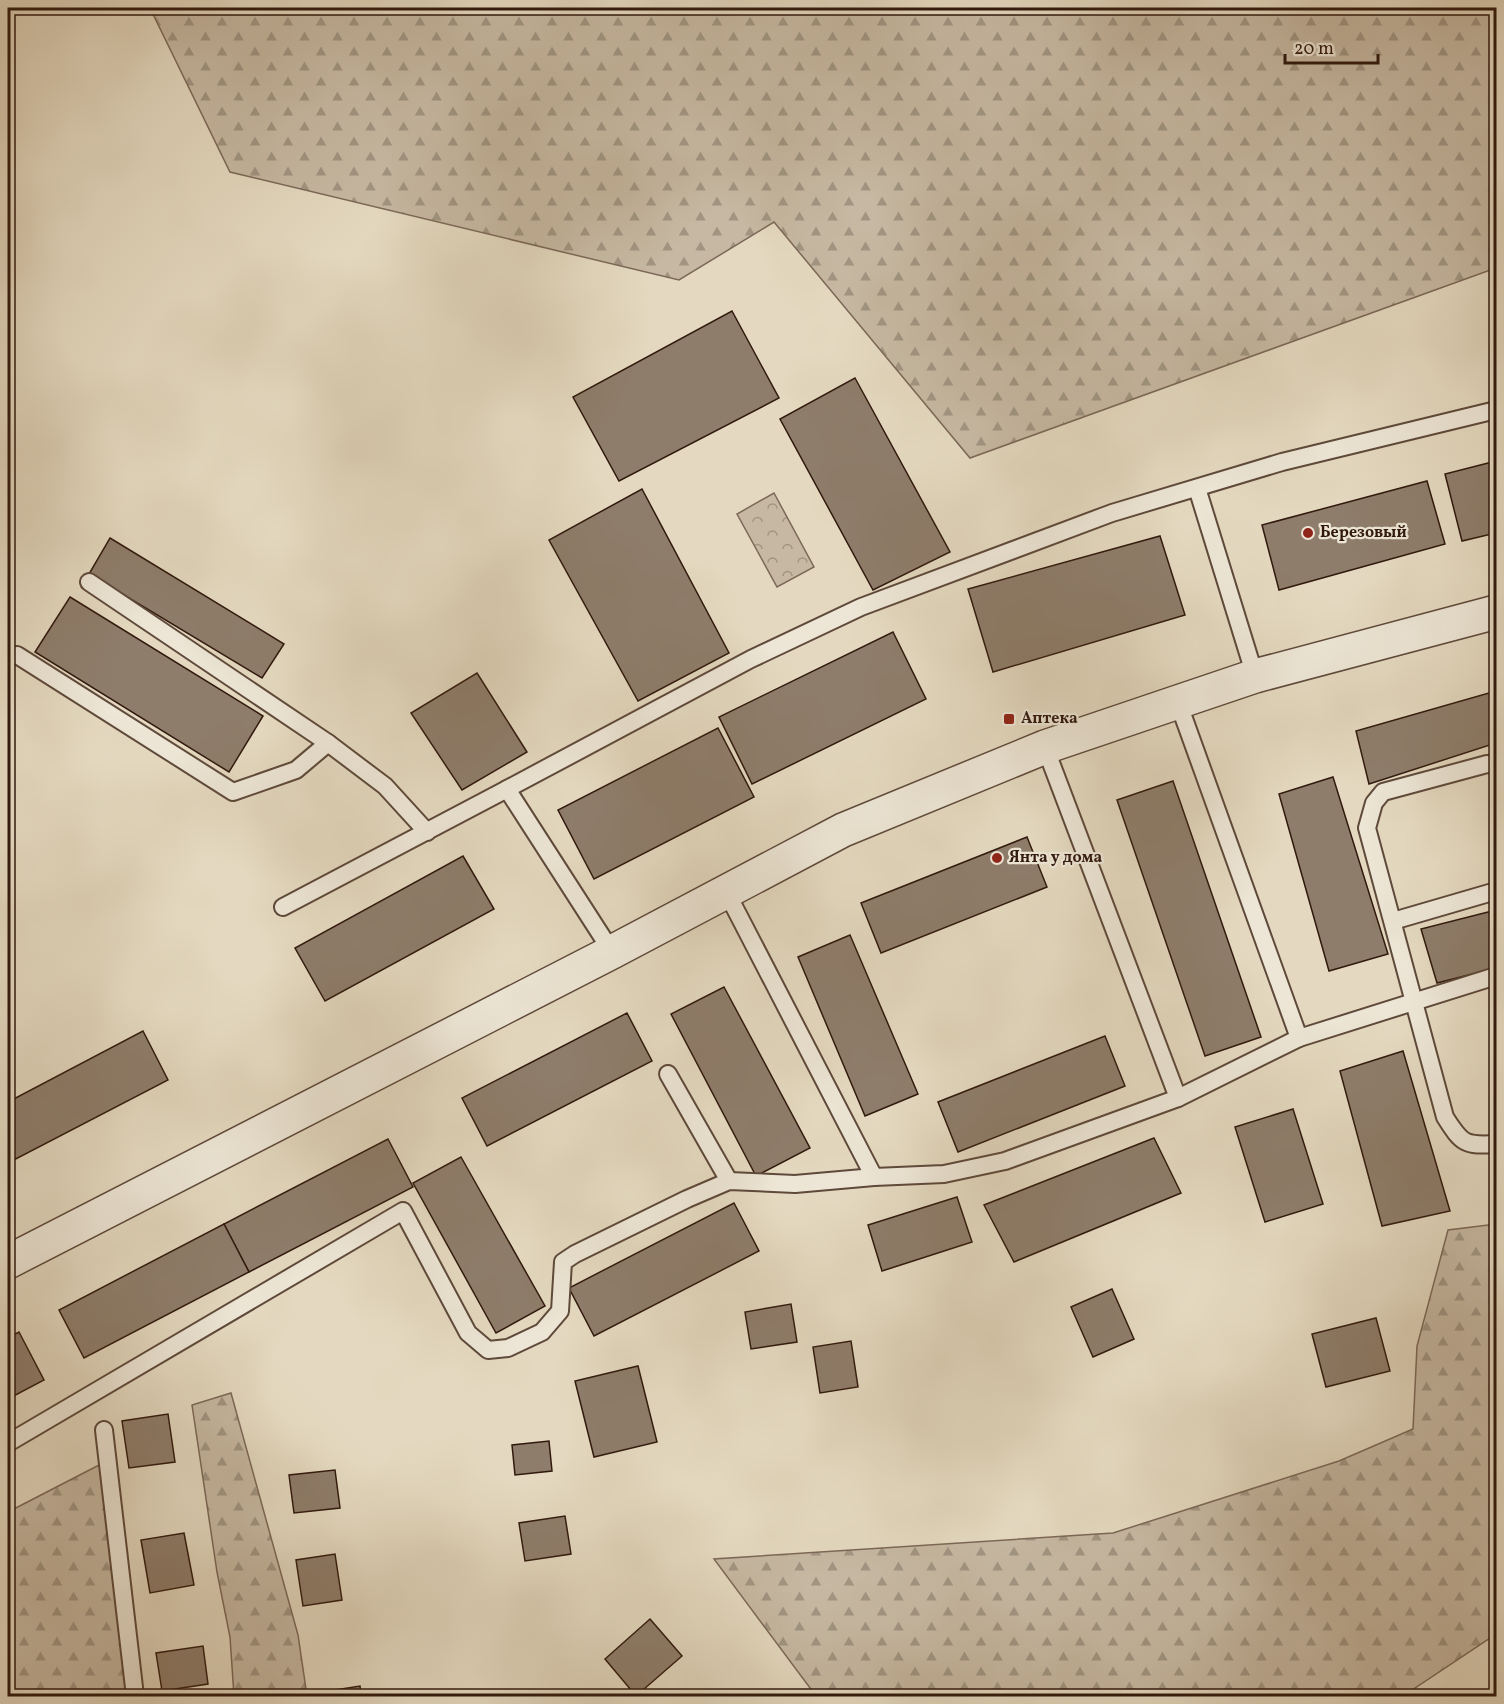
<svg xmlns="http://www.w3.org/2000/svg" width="1504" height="1704" font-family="Vollkorn,serif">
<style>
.forest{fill:url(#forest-firs);stroke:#7c6858;stroke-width:1.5}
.park{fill:url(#park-crowns);stroke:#7c6858;stroke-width:1.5}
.building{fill:#8e7d6b;stroke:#31190e;stroke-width:1.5}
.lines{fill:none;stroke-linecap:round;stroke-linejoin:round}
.service-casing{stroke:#5e493a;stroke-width:20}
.tertiary-casing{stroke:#5e493a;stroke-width:36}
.service{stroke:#ede6d6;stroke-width:16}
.tertiary{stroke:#ede6d6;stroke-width:33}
.poi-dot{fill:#8f2418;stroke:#ede6d6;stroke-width:2}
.labels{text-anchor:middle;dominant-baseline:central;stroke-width:4.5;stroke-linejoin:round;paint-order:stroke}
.poi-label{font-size:16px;font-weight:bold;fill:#31190e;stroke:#ede6d6;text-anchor:start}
</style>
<defs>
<pattern id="forest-firs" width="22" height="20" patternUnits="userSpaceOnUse" patternTransform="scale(1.5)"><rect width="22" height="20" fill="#c6b8a2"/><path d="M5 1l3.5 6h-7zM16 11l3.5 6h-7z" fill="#a19582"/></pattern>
<pattern id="park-crowns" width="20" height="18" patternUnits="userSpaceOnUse" patternTransform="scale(1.5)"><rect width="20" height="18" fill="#c6b8a2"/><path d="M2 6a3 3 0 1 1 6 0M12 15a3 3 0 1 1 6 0" fill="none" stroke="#a19582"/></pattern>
</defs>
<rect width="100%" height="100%" fill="#e4d9c0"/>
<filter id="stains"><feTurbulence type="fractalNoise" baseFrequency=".00333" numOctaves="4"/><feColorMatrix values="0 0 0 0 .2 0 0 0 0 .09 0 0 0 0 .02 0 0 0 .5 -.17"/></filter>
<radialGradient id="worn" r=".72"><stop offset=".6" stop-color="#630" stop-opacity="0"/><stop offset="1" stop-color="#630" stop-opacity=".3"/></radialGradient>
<g class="forest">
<polygon points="150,8 1496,8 1496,268 970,458 774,222 679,280 230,172"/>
<polygon points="1496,1224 1496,1634 1403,1696 816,1696 714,1559 1113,1533 1339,1461 1413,1429 1417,1346 1448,1230"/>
<polygon points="231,1393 298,1635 307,1696 234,1696 230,1637 217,1572 192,1405"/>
<polygon points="103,1463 131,1696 8,1696 8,1512"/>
</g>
<polygon class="park" points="774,493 814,567 777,587 737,514"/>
<g class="building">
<polygon points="732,311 779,398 619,481 573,397"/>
<polygon points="855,378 950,552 873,590 780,419"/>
<polygon points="1496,461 1496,533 1462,541 1445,474"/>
<polygon points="1427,481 1445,544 1279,590 1262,525"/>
<polygon points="642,489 729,653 638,701 549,540"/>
<polygon points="1160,536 1185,615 993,672 968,589"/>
<polygon points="110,538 284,644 262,678 89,574"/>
<polygon points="70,597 263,716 229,772 35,652"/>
<polygon points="893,632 926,699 752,784 719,717"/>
<polygon points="477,673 527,752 462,790 411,713"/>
<polygon points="1496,691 1496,743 1369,784 1356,731"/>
<polygon points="718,728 754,797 594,879 558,810"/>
<polygon points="1333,777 1388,954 1329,971 1279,794"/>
<polygon points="1173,781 1261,1037 1205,1056 1117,800"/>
<polygon points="1027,837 1047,887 881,953 861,903"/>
<polygon points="463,856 494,909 325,1001 295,948"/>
<polygon points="1496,910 1496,968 1437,983 1421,929"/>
<polygon points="850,935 918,1094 865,1116 798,957"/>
<polygon points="724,987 810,1148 756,1176 671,1014"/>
<polygon points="627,1013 652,1061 487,1146 462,1098"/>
<polygon points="143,1031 168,1080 8,1163 8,1102"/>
<polygon points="1105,1036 1125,1086 958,1152 938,1102"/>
<polygon points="1403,1051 1450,1211 1382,1226 1340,1071"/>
<polygon points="1293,1109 1323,1204 1265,1222 1235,1127"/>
<polygon points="1154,1138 1181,1193 1014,1262 984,1205"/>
<polygon points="388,1139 413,1187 249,1272 224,1224"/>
<polygon points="461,1157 545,1306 496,1333 413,1183"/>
<polygon points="957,1197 972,1242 882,1271 868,1225"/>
<polygon points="734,1203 759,1251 594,1336 569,1288"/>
<polygon points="224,1224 249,1272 84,1358 59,1310"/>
<polygon points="1112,1289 1134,1339 1093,1357 1071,1307"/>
<polygon points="791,1304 797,1342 751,1349 745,1312"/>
<polygon points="1376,1318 1390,1371 1326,1387 1312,1334"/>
<polygon points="19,1332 44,1380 8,1399 8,1338"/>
<polygon points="851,1341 858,1387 820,1393 813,1347"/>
<polygon points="638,1366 657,1442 594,1457 575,1381"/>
<polygon points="168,1414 175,1462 129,1468 122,1421"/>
<polygon points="549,1441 552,1471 515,1475 512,1445"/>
<polygon points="335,1470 340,1508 294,1513 289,1475"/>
<polygon points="565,1516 571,1554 525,1561 519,1523"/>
<polygon points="184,1533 194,1585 150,1593 141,1540"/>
<polygon points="335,1554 342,1600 303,1606 296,1560"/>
<polygon points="650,1619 682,1656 636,1696 605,1659"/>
<polygon points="203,1646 208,1684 162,1691 156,1653"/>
<polygon points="360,1686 361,1696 322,1696 321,1692"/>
</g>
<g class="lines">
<defs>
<g id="service">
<polyline points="1197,488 1255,676"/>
<polyline points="89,582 328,743 385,786 427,832"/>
<polyline points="17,655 233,792 296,770 328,743"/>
<polyline points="1178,702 1299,1038 1496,976"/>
<path d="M1496,765L1487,764L1383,792L1374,803L1367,828L1445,1117C1462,1144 1465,1146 1496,1144"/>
<polyline points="727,893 874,1177 944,1174 1005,1161 1178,1098 1045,747"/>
<polyline points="283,907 507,789"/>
<polyline points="1393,921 1496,891"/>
<polyline points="612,952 507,789 751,659 861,607 1112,513 1282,462 1496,410"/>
<polyline points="668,1074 729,1181"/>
<polyline points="1178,1098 1299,1038"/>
<polyline points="104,1430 135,1696"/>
<polyline points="8,1443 403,1211 468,1333 488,1350 508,1348 542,1332 560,1311 563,1262 575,1254 687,1199 729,1181 795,1184 874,1177"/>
</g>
<polyline id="tertiary" points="8,1262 612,952 843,830 1045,747 1178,702 1255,676 1496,612"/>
</defs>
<use href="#service" class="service-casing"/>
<use href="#tertiary" class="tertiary-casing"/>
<use href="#service" class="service"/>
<use href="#tertiary" class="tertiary"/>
</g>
<g class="poi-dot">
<circle cx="1308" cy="533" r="6"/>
<rect x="1003" y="713" width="12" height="12" rx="3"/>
<circle cx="997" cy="858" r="6"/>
</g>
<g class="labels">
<g class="poi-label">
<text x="1320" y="533">Березовый</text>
<text x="1021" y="719">Аптека</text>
<text x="1009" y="858">Янта у дома</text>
</g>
</g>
<rect width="1504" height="1704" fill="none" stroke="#e4d9c0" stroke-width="30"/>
<rect x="9" y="9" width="1486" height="1686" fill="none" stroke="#31190e" stroke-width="3"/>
<rect x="15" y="15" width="1474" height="1674" fill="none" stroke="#31190e" stroke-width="1.5"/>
<path d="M1285 54v9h93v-9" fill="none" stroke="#31190e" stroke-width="3"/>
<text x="1294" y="54" font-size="18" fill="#31190e" stroke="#ede6d6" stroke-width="4.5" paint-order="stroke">20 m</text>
<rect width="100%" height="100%" filter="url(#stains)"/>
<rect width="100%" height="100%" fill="url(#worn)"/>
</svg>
